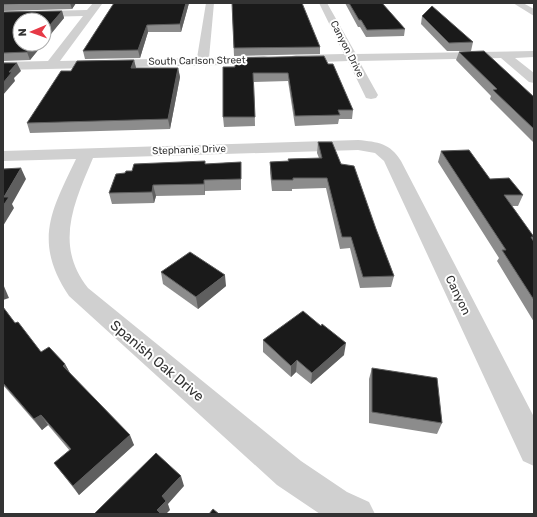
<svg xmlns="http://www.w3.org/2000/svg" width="537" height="517" font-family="Rubik,sans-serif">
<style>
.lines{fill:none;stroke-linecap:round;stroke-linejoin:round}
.street{fill:#d0d0d0;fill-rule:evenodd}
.wall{fill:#8c8c8c}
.shaded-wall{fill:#5f5f5f}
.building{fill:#1a1a1a;stroke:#5f5f5f}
.labels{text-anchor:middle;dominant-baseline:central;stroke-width:4;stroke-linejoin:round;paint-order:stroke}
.far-street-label{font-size:10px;fill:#333;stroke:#fff}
.street-label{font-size:12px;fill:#333;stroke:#fff}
.near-street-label{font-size:14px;fill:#333;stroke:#fff}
</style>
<rect width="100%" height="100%" fill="#fff"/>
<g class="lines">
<g class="street">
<polygon points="93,3 102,4 60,61 197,58 206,3 214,3 209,58 264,56 268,57 270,60 268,63 264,64 3,70 3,62 48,61 83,16 3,18 3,12 87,10"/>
<polygon points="319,3 327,3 356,54 534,51 534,57 515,58 534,73 534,83 529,82 501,58 359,61 378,95 376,98 371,99 366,98 348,61 296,63 292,62 290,59 292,56 296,55 344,54"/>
<polygon points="513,3 523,3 534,9 534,16"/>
<path d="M358,140C378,142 390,143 401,161L534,417V466L523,461L384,161L375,153L358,150L93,158C74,203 54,245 88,288L301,461L347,492L369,502L375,514H320L277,485L69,296C33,242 51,211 76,159L3,161V151Z"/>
</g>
</g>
<g class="wall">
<polygon points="3,3 76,3 72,9 3,11"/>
<polygon points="114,3 189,3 181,32 148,32 140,58 85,59 83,51"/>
<polygon points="345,3 382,3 405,29 404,36 366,37 360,27 358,27"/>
<polygon points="232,8 320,47 320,54 234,56"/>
<polygon points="62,11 64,18 30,60 3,61 3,12"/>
<polygon points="422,16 473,42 471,51 447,51 421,24"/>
<polygon points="459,52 534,97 534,143 490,99 491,96 456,60"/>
<polygon points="134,60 136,68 178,68 180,77 170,129 30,133 27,123 71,71"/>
<polygon points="328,64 353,110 352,119 339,119 338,124 295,126 288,81 254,82 255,126 224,127 223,117 223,67"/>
<polygon points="318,142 341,164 376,229 394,276 391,287 360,288 350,248 340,249 326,188 292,189 292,191 272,191 270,173 270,162 288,161 288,159 319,158 317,153"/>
<polygon points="441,151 490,179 523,195 518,206 511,206 534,237 533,240 534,242 534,322 497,261 499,258 438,162"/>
<polygon points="241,162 241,190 205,191 205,195 156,196 154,203 112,204 109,193 125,173 132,171 206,164"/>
<polygon points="161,272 226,286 198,309 163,284"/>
<polygon points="3,307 15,323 41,352 65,364 71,375 134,445 79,495 54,463 70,451 48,425 42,430 3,385"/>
<polygon points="263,340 344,355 311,384 296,372 291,377 263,352"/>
<polygon points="372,368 442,423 437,434 369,423 369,379"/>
</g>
<g class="shaded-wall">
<polygon points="70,3 76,3 72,9"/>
<polygon points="186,3 189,3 181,32 180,24"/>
<polygon points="62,11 64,18 44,42 44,32"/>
<polygon points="147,25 148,32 140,58 138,50"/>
<polygon points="34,44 43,44 30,60 27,52"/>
<polygon points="134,60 136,68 131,68"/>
<polygon points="17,63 21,71 14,78 15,81 3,95 3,83 9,72"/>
<polygon points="178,68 180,77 170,129 168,119"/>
<polygon points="21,168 26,179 12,204 14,208 3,226 3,206 4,197"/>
<polygon points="204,180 205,191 205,195 204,184"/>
<polygon points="153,185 156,196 154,203 152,192"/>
<polygon points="225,275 226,286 198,309 196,297"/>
<polygon points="3,284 9,298 3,300"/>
<polygon points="346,343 344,355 311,384 312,373"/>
<polygon points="297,360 296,372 291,377 291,366"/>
<polygon points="65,364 71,375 63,366"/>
<polygon points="41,415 48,425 42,430 34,419"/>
<polygon points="130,435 134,445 79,495 73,486"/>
<polygon points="181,476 184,486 168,504 170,510 166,514 159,514 157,510 162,496"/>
</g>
<g class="building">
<polygon points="3,3 37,3 3,4"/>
<polygon points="114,3 186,3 180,24 147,25 138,50 83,51"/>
<polygon points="232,3 302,3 320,47 234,48"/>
<polygon points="349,3 382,3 405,29 367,30 361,20 359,20"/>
<polygon points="432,6 473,42 449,43 422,16"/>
<polygon points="62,11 44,32 44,20 20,20 20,44 34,44 27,52 3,53 3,12"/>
<polygon points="484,51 534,97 534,129 493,90 497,89 459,52"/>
<polygon points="324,56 328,64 333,64 353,110 338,110 340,115 295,116 288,73 253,73 255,117 223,117 223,67 235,67 234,58"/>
<polygon points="134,60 131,68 178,68 168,119 27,123 61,71 71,71 77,61"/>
<polygon points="3,63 17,63 9,72 12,72 3,83"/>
<polygon points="318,142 332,142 341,164 354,166 376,229 394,276 363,277 351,237 342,237 327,178 293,178 293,180 272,180 270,162 289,161 288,159 322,158"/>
<polygon points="469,150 490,179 509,178 523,195 504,195 534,237 531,237 534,242 534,300 502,250 506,250 441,151"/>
<polygon points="205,161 205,164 241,162 241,179 204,180 204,184 153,185 152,192 109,193 116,174 125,173 126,171 132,171 134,164"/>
<polygon points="21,168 4,197 9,197 3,206 3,169"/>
<polygon points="190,252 225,275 196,297 161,272"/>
<polygon points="3,307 15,323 18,322 41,352 49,347 65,364 63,366 130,435 73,486 54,463 71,449 41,415 34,419 3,383"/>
<polygon points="303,311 321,326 322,324 346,343 312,373 297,360 291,366 263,340"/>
<polygon points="372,368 437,378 442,423 372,412"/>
<polygon points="156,453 181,476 162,496 166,501 157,510 161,514 94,514"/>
<polygon points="213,509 219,514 209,514"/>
</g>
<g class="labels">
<g class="far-street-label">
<text transform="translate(347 49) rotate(63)">Canyon Drive</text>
<text transform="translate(197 61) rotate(-1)">South Carlson Street</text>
<text transform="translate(189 150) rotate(-2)">Stephanie Drive</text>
</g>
<g class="street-label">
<text transform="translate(458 295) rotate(64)">Canyon</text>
</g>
<g class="near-street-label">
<text transform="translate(157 361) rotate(40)">Spanish Oak Drive</text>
</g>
</g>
<rect width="537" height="517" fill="none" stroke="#333333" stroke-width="8"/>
<g transform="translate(32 32) rotate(268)"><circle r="19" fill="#ffffff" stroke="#adadad"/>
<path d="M0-3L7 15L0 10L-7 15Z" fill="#e63946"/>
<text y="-6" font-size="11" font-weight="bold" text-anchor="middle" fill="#333333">N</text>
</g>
</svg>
